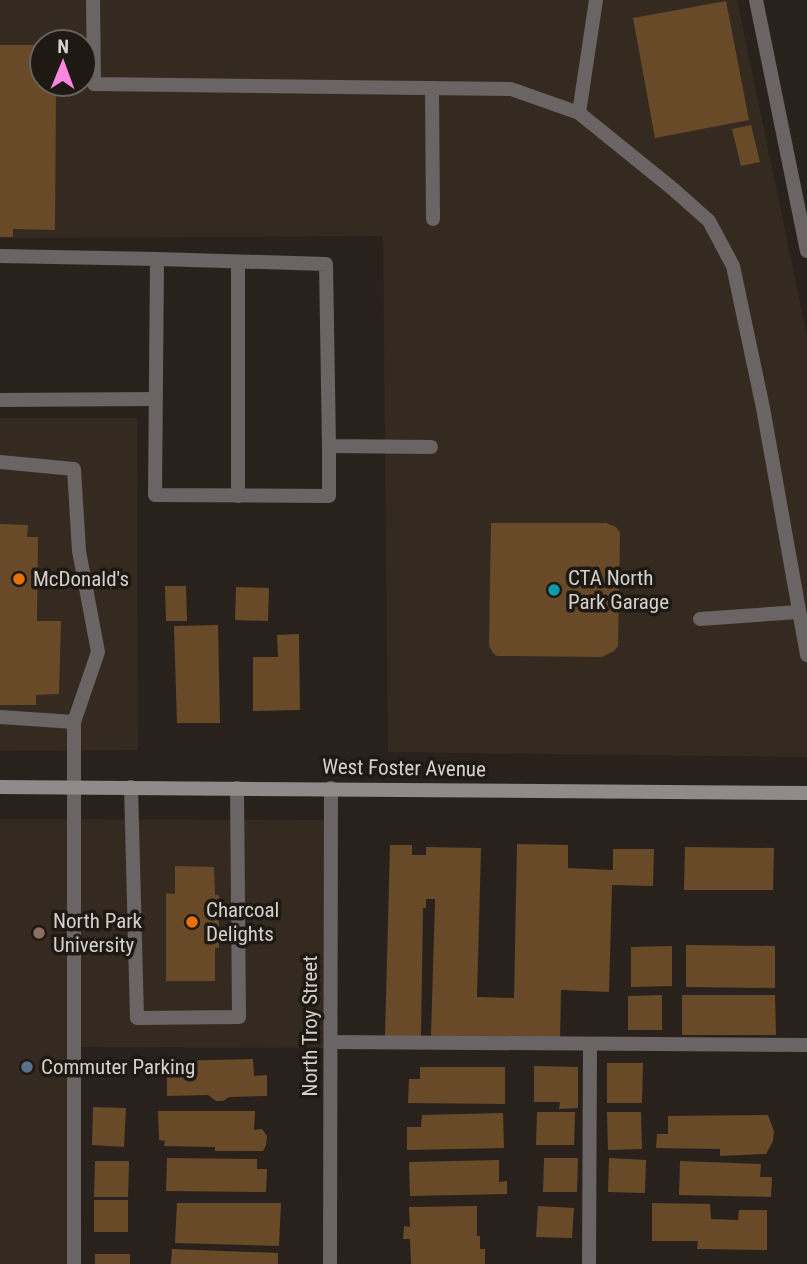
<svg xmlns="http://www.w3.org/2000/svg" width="807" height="1264" font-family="'Roboto Condensed',sans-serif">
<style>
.built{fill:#352a1f;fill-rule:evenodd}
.building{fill:#684a29}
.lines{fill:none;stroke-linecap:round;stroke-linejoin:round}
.service{stroke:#6a6465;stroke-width:14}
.minor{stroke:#6a6465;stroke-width:14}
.secondary{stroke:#92898a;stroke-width:14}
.food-dot{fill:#e8710a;stroke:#1f1913;stroke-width:2.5}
.culture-dot{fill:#0f9aa8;stroke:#1f1913;stroke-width:2.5}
.education-dot{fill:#8d6e63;stroke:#1f1913;stroke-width:2.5}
.service-dot{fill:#5c6f8a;stroke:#1f1913;stroke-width:2.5}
.labels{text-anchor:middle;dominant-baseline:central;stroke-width:7;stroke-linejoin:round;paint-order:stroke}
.poi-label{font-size:21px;fill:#d4d0cc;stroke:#1f1913;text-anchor:start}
.street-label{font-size:21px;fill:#d4d0cc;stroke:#1f1913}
</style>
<rect width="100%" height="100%" fill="#29221c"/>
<g class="built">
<path d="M0,0H737L807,336V757L388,752L383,236L0,238ZM42,42H84V84H42Z"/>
<polygon points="0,418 137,418 138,750 0,751"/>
<polygon points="0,819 334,820 332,1048 78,1047 82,1264 0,1264"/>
</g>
<g class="building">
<polygon points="726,1 749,120 655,138 633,18"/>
<polygon points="0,45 42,45 42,84 56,84 55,230 13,229 13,237 0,237"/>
<polygon points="751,125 760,162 741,166 732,129"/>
<polygon points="491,523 606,523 616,527 620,533 618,646 614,651 602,657 497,656 493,653 489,646"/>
<polygon points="0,524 28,525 27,537 38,537 37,621 61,621 59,694 36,695 36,705 0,705"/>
<polygon points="165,586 186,586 187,621 166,621"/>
<polygon points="236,587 269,588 268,621 235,620"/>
<polygon points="218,625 220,723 177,723 174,626"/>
<polygon points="299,634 300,710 253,711 253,657 278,657 277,635"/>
<polygon points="517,844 568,845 568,868 613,870 613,849 654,849 653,886 612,885 609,992 561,990 560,1040 431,1037 435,899 426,899 426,908 423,908 421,1036 385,1036 390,845 412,845 412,855 426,855 426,847 481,848 477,997 514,998"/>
<polygon points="685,847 774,848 773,890 684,890"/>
<polygon points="175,866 214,867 215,895 219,895 219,948 215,948 215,981 166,981 166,893 175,894"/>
<polygon points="686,945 775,946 775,988 686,987"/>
<polygon points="672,946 672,986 631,987 631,947"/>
<polygon points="662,995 662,1030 628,1030 628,996"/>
<polygon points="682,995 775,995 776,1035 682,1035"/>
<polygon points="253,1059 254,1076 267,1075 267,1096 229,1097 223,1101 216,1101 208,1095 167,1096 167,1061"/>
<polygon points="607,1063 643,1063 642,1103 607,1103"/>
<polygon points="534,1066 578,1067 578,1108 559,1109 560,1102 534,1102"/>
<polygon points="420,1067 505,1067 505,1104 408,1103 409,1079 420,1079"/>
<polygon points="93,1107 126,1108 124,1147 92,1145"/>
<polygon points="158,1111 255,1111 254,1130 262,1129 267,1136 266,1145 263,1151 215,1151 215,1147 164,1146 165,1141 159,1140"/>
<polygon points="537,1112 575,1112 574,1145 536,1145"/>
<polygon points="607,1112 641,1112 642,1149 608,1150"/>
<polygon points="503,1113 504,1148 407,1150 407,1127 421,1127 422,1115"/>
<polygon points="768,1115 774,1131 773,1141 766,1154 720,1156 720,1149 656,1148 657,1134 668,1134 668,1116"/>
<polygon points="167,1158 257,1159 257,1169 267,1169 266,1192 166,1191"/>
<polygon points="544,1158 578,1158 577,1192 543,1192"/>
<polygon points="609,1158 646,1160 645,1193 608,1192"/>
<polygon points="499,1160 499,1182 507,1181 507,1194 410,1196 409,1162"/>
<polygon points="95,1161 129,1161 128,1197 94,1197"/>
<polygon points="680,1161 761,1164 760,1177 772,1177 771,1197 679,1195"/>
<rect x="94" y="1200" width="34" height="32"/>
<polygon points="177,1203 281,1203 279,1246 175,1243"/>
<polygon points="652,1203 710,1204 711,1219 738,1220 739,1210 767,1210 767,1250 697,1249 698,1241 652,1241"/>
<polygon points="477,1206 477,1236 480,1236 480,1249 485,1249 485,1264 411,1264 410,1239 403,1239 404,1226 410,1227 409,1207"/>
<polygon points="538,1206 574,1208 572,1238 536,1237"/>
<polygon points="172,1249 278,1253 278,1264 171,1264"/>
<rect x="95" y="1254" width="35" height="10"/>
</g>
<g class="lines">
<g class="service">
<polyline points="93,0 94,84 511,89 579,113 673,189 709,221 733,266 763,408 807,655"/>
<polyline points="756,0 807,251"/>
<polyline points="432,88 433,219"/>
<polyline points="579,113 596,0"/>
<polyline points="0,256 157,259 155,495 329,496 329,446"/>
<polyline points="157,259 326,264 329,446 431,447"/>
<polyline points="0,400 155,399"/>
<polyline points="0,462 74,469 79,551 98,652 74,722 74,1264"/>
<polyline points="238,496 238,262"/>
<polyline points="700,619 798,612"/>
<polyline points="0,717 74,722"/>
<polyline points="131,787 137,1018 239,1017 237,788"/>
<polyline points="331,1042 807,1045"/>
<polyline points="589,1264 590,1044"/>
</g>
<polyline class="minor" points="330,1264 331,788"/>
<polyline class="secondary" points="0,787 807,793"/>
</g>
<g class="food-dot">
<circle cx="19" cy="579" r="7"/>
<circle cx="192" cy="922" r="7"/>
</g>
<circle class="culture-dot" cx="554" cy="590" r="7"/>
<circle class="education-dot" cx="39" cy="933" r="7"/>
<circle class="service-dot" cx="27" cy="1067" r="7"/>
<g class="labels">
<g class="poi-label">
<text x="568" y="578">CTA North<tspan x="568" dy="24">Park Garage</tspan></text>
<text x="33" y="579">McDonald's</text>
<text x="206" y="910">Charcoal<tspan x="206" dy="24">Delights</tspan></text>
<text x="53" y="921">North Park<tspan x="53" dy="24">University</tspan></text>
<text x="41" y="1067">Commuter Parking</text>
</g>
<g class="street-label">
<text transform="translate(404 768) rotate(1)">West Foster Avenue</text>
<text transform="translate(310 1026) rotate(-90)">North Troy Street</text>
</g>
</g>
<g transform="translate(63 63) rotate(1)"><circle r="33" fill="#1f1913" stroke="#67625d" stroke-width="2"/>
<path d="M0-5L12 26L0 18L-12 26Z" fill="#fd86e3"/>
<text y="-10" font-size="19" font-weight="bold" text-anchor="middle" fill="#d4d0cc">N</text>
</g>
</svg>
